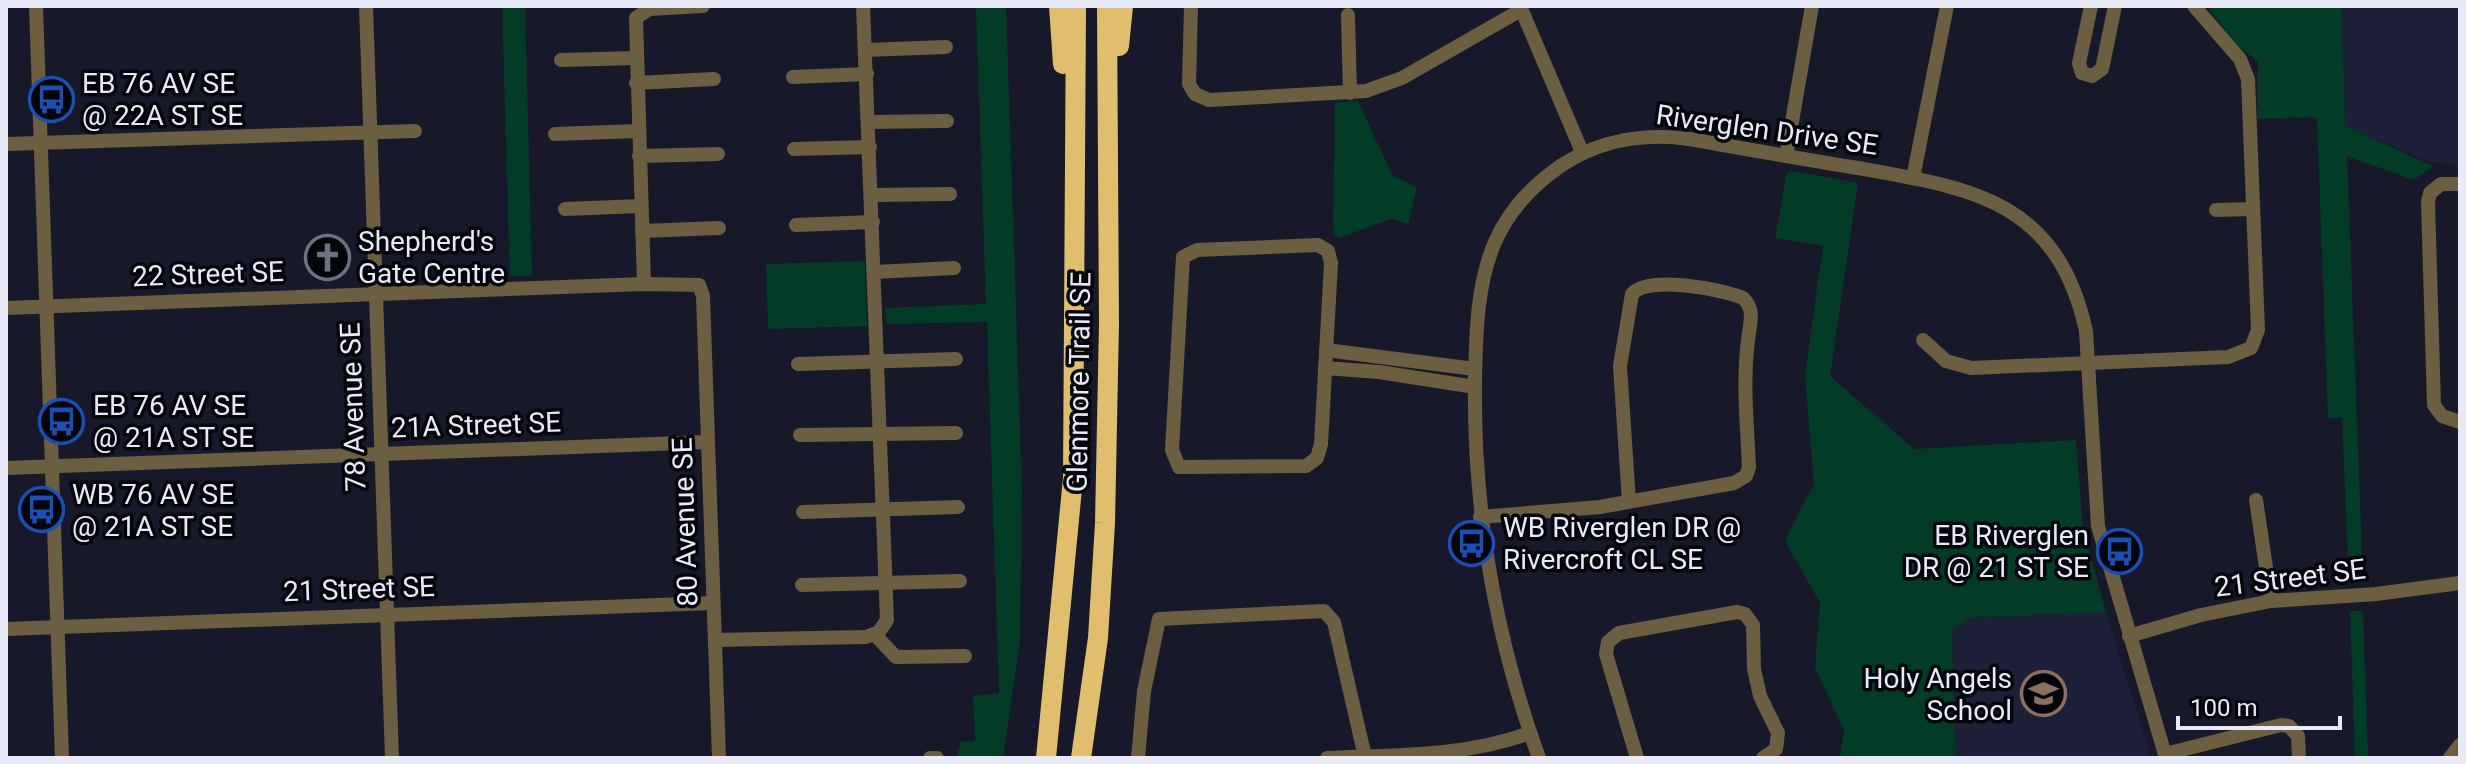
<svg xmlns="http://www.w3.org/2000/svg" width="2466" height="764" font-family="Roboto,sans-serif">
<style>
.built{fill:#1e1f38}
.green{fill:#023c27}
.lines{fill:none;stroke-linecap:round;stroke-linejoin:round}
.minor{stroke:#6c5e40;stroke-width:14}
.highway{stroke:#e1be6e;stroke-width:20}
.labels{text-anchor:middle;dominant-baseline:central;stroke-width:7;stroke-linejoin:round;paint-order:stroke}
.poi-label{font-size:28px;fill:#e8eaf8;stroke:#05050c;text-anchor:start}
.street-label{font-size:28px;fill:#e8eaf8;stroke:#05050c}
</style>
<rect width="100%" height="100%" fill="#17192b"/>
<g class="built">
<polygon points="2342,6 2460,6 2460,166 2427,161 2345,126"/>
<polygon points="2106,612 2151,758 1956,758 1952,630 1969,618"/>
</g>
<g class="green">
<polygon points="502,6 525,6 532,276 510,276"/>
<polygon points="976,6 1006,6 1022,493 1020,640 1003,758 956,758 961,742 975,741 973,696 999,693 987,322 886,324 885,308 986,304"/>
<polygon points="2207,6 2342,6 2345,126 2433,166 2414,180 2347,156 2363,583 2349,583 2342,418 2328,418 2317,117 2257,119 2258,61 2237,46"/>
<polygon points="1358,101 1392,175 1417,188 1408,224 1391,219 1339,238 1333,233 1335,103"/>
<polygon points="1792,171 1858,183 1830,376 1914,449 2076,440 2083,528 2106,612 1969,618 1952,630 1956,758 1840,758 1844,730 1815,668 1820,603 1785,541 1814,484 1805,375 1823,246 1775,238 1787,173"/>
<polygon points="865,261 867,326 768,329 766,264"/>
<polygon points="2350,611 2363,611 2368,758 2355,758"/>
</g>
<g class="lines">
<g class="minor">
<polyline points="36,6 62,758"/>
<polyline points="366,6 392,758"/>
<polyline points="1191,6 1189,84 1195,94 1209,100 1366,91 1402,78 1521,10"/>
<polyline points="1520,6 1582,152"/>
<polyline points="2091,6 2079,63 2082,73 2092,76 2102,69 2115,6"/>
<polyline points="1348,15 1350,93"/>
<polyline points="866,50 946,47"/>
<polyline points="561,60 635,58"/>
<polyline points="793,77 867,74"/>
<polyline points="636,83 714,79"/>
<polyline points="869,122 947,121"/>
<polyline points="555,134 638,131"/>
<polyline points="6,144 415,131"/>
<polyline points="794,149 870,147"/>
<polyline points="639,156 718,154"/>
<polyline points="1786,156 1812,6"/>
<polyline points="1913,178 1947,6"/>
<polyline points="2460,184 2441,184 2430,193 2428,202 2434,405 2442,416 2460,422"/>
<polyline points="872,195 950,194"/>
<polyline points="565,209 641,206"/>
<polyline points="2216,210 2252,209"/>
<polyline points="796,225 873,222"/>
<polyline points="642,231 719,228"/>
<polygon points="1318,245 1328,251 1331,263 1321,444 1317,458 1306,466 1179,467 1172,450 1183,257 1197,250"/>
<polyline points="875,272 954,268"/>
<polyline points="644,284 636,18 649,9 703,6"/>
<polyline points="6,308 644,284 699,285 703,296 719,758"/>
<polyline points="1923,340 1946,361 1971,368 2228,357 2251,348 2258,330 2248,79 2240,59 2194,6"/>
<polyline points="1326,350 1475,369"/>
<polyline points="798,364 956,359"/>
<polyline points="1325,368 1379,372 1475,387"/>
<polyline points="800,435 956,433"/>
<polyline points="6,468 707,442"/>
<polyline points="2256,500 2271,601"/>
<polyline points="803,512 958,507"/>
<path d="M1480,517L1600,507L1734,483L1746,476L1749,467C1747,422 1742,379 1749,333C1751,319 1754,309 1743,298C1721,289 1648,275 1632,294L1620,366L1629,502"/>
<polyline points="802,585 960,581"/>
<polyline points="6,629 713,603"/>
<polyline points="875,635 896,657 965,656"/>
<polyline points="2129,636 2201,615 2271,601 2376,594 2460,583"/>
<polyline points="715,640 866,637 879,632 887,620 863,6"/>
<polyline points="2165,754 2281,725 2289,726 2298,736 2299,758"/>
<polyline points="930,758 937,758"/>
<polyline points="1138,758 1144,691 1159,619 1324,611 1334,622 1365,757"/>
<path d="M1327,758C1398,755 1463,757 1530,733"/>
<path d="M1539,758C1494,634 1473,510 1475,378C1476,333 1477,283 1495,242C1509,210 1534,184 1562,165C1600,140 1645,133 1689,139C1746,149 1802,159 1858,168C1972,188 2057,200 2086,331L2098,526L2166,758"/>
<polyline points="1637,758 1606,654 1608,642 1619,633 1737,612 1745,614 1753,625 1754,669 1760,696 1778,733 1776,749 1763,758"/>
<polyline points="2450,758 2460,745"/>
</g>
<g class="highway">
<polyline points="1059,6 1063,64"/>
<polyline points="1119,46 1123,6"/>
<polyline points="1046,758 1073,478 1076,6"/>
<polyline points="1081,758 1098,638 1105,523 1109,323 1107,6"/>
</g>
</g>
<defs>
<symbol id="bus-ring" viewBox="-11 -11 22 22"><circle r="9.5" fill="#05050c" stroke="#1a4fb4" stroke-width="1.5"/><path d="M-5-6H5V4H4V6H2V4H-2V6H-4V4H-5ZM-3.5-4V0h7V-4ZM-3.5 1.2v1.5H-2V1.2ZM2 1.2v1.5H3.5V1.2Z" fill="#1a4fb4"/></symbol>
<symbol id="church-ring" viewBox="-11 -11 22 22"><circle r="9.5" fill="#05050c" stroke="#6b7280" stroke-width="1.5"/><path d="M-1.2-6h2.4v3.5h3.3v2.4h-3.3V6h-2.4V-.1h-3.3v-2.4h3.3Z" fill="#6b7280"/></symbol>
<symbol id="school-ring" viewBox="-11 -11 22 22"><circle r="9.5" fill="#05050c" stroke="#8d6e63" stroke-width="1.5"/><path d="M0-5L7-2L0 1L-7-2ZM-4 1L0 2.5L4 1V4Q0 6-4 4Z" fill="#8d6e63"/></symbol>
</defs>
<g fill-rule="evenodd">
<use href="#bus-ring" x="26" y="74" width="51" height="51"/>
<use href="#church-ring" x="302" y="232" width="51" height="51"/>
<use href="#bus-ring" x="36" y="396" width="51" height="51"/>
<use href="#bus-ring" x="16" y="484" width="51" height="51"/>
<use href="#bus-ring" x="1446" y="518" width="51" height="51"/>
<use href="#bus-ring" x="2094" y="526" width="51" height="51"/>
<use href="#school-ring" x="2018" y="668" width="51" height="51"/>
</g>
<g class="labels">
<g class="poi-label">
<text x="82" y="83">EB 76 AV SE<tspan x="82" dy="32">@ 22A ST SE</tspan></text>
<text x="358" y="241">Shepherd's<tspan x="358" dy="32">Gate Centre</tspan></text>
<text x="93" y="405">EB 76 AV SE<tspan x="93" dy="32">@ 21A ST SE</tspan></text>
<text x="72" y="494">WB 76 AV SE<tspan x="72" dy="32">@ 21A ST SE</tspan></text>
<text x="1503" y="527">WB Riverglen DR @<tspan x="1503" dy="32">Rivercroft CL SE</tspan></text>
<text x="2089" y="535" text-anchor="end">EB Riverglen<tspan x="2089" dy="32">DR @ 21 ST SE</tspan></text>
<text x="2012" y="678" text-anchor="end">Holy Angels<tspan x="2012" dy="32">School</tspan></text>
</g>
<g class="street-label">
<text transform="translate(1767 130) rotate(8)">Riverglen Drive SE</text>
<text transform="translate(208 274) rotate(-2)">22 Street SE</text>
<text transform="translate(1079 382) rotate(-89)">Glenmore Trail SE</text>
<text transform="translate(353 407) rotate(-92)">78 Avenue SE</text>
<text transform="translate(476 425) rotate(-2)">21A Street SE</text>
<text transform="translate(685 522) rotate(-92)">80 Avenue SE</text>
<text transform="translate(2290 578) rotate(-7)">21 Street SE</text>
<text transform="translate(359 589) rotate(-2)">21 Street SE</text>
</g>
</g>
<rect width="2466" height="764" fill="none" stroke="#e8eaf8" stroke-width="16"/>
<path d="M2178 716v12h162v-12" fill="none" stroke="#e8eaf8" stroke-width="4"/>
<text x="2190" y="716" font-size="24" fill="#e8eaf8" stroke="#05050c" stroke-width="6" paint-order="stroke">100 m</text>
</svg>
